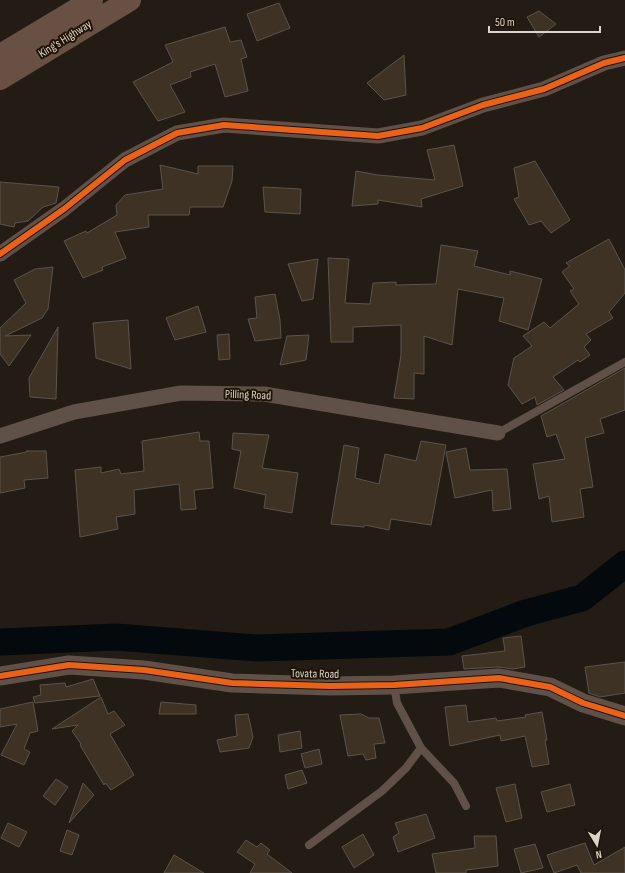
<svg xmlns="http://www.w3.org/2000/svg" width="625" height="873" font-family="'Sofia Sans Condensed',sans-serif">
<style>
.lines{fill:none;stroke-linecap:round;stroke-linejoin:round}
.river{stroke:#03090c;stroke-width:27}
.building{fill:#3d3224;stroke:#5a544d}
.service{stroke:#605148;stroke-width:8}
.minor{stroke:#605148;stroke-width:15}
.tertiary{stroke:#605148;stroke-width:19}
.trunk{stroke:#685044;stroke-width:22}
.cycleway-casing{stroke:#1e1305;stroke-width:8}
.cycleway{stroke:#ea6118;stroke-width:6}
.labels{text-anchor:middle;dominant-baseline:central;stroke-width:4;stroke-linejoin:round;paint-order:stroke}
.street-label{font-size:12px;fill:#dbd4ca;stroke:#1e1305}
</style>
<rect width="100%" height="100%" fill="#221c14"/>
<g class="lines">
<polyline class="river" points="0,642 116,637 257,648 449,642 526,613 582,598 625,564"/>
</g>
<g class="building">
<polygon points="279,3 290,28 257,41 247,14"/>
<polygon points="539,11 556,24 539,37 527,17"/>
<polygon points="225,27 230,42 241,40 247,57 241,59 248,91 225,97 215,64 190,72 191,77 170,85 185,112 158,121 133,82 173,62 165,45"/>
<polygon points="404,55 406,95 384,100 367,83"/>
<polygon points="454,145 463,186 421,199 422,207 378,200 378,204 352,206 356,171 378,175 435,180 427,150"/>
<polygon points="535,161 570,220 551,233 541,221 529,225 514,199 519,197 514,168"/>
<polygon points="160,165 198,174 198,166 233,166 232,181 223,207 190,207 189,215 148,215 149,227 115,232 126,258 102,267 103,270 83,278 64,241 86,231 87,233 117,215 116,205 125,195 163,189"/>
<polygon points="0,182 59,187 56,203 43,207 28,221 15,223 14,227 0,224"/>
<polygon points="263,187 301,189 300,214 265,212"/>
<polygon points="609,239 625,270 625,293 609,312 613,318 586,334 591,340 584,347 590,355 580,362 578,360 553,377 564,390 537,405 535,397 522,404 508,385 514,358 532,346 523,336 544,322 550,328 579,304 570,291 574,289 562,272 570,266 566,263"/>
<polygon points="441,245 478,251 474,266 510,275 510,271 542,279 528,330 499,321 504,298 458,289 452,345 424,336 424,374 414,373 414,399 394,398 401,355 401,325 353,327 353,342 331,342 328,258 349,259 345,303 370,304 373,283 396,282 396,285 436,284"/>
<polygon points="318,259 313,299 302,301 288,264"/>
<polygon points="53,267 48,309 42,318 5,336 31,335 9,366 0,354 0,328 26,303 14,280 35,269"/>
<polygon points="275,294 280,320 281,338 255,341 248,319 257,318 255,297"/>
<polygon points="198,306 206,332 175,340 166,318"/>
<polygon points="128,320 131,369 96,358 93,323"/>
<polygon points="58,327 56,399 30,397 29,378"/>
<polygon points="229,334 230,359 219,360 217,335"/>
<polygon points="309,335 306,360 280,365 287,336"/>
<polygon points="625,368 625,410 600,419 604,433 585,438 593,487 580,489 584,517 552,522 549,496 539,499 533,464 565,459 556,434 547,437 541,416"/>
<polygon points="199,432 200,441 209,441 213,488 194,490 196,509 181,510 179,484 134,490 135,514 116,517 118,529 80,537 75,470 101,467 101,473 119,469 121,474 144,471 142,441"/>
<polygon points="233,433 269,435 262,468 298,473 292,513 264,508 266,495 234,488 241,451 232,449"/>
<polygon points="421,441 446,445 431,525 391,519 389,530 365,525 364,527 331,524 344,445 359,448 355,478 379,484 385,454 416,461"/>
<polygon points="466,448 470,470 507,469 511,509 493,511 492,490 455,498 446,452"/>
<polygon points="26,451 46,451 48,478 24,480 25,488 0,493 0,457 27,452"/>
<polygon points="521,636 525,667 513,669 498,667 464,669 462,656 505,651 503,638"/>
<polygon points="625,662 625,693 600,697 589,693 585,667"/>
<polygon points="93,679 100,696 35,703 33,697 41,695 40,685 65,683 66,687"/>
<polygon points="101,697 108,714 114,711 125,725 110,734 134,775 111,790 105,783 104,785 80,745 81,744 72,731 78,725 52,729"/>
<polygon points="33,702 38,731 30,733 24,749 30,752 24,765 1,755 17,724 0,727 0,709"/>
<polygon points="161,702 196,705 196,714 159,714"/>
<polygon points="466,705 468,722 496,718 497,721 526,717 525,715 542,712 547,740 545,740 549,764 532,767 525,736 501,741 500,735 450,746 445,707"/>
<polygon points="248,714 253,737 249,748 220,752 217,740 237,736 235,715"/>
<polygon points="361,714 369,718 379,718 385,743 374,744 376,758 366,760 363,754 348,756 340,715"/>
<polygon points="300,731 302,748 280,752 278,735"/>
<polygon points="319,749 322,764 305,768 301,754"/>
<polygon points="302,770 307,783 288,789 285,775"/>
<polygon points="56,779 68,787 55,805 43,796"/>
<polygon points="83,783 94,795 69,823"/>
<polygon points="515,784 522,818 506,822 496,788"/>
<polygon points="570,784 575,805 547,812 541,792"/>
<polygon points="426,814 435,838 398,852 393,837 399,833 395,823"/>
<polygon points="8,823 27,832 19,847 1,838"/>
<polygon points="67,830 79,835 72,855 60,851"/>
<polygon points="363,834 374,855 354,868 342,847"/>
<polygon points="474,836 496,836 498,866 466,870 466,873 436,873 432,854 475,848"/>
<polygon points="246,840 257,847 261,843 270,850 267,854 292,873 250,873 255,864 237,852"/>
<polygon points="585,843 594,865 625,847 625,873 581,873 577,865 554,873 547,855"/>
<polygon points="535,844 543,868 521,873 514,849"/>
<polygon points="174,855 204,873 164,873"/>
</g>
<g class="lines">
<g class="service">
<polyline points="498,433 625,362"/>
<polyline points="421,748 454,783 466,806"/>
<polyline points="309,845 382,791 406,768 421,748 397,703 394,685"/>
</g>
<g class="minor">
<polyline points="0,254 64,209 125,160 177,133 224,125 378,136 422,128 483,105 544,89 604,63 625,58"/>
<polyline points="0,436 74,412 181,393 264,394 498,433"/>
</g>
<polyline class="tertiary" points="0,676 69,665 144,670 232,683 330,686 394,685 499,678 550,687 583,703 625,716"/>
<g class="trunk">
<polyline points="0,55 92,0"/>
<polyline points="0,79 130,0"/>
</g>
<defs>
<g id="cycleway">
<polyline points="0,254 64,209 125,160 177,133 224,125 378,136 422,128 483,105 544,89 604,63 625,58"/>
<polyline points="0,676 69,665 144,670 232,683 330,686 394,685 499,678 550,687 583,703 625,716"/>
</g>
</defs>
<use href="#cycleway" class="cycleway-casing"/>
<use href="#cycleway" class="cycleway"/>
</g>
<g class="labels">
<g class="street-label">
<text transform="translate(65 39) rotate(-32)">King's Highway</text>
<text transform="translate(248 395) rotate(2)">Pilling Road</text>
<text transform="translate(315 674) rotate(1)">Tovata Road</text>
</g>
</g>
<g transform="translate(597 845) rotate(170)" stroke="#1e1305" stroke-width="3" paint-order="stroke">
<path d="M0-3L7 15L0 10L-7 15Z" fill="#dbd4ca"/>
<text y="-6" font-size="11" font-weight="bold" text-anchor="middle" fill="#dbd4ca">N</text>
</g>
<path d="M489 26v6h111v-6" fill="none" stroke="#dbd4ca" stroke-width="2"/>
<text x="495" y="26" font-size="12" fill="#dbd4ca" stroke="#1e1305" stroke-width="3" paint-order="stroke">50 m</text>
</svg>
